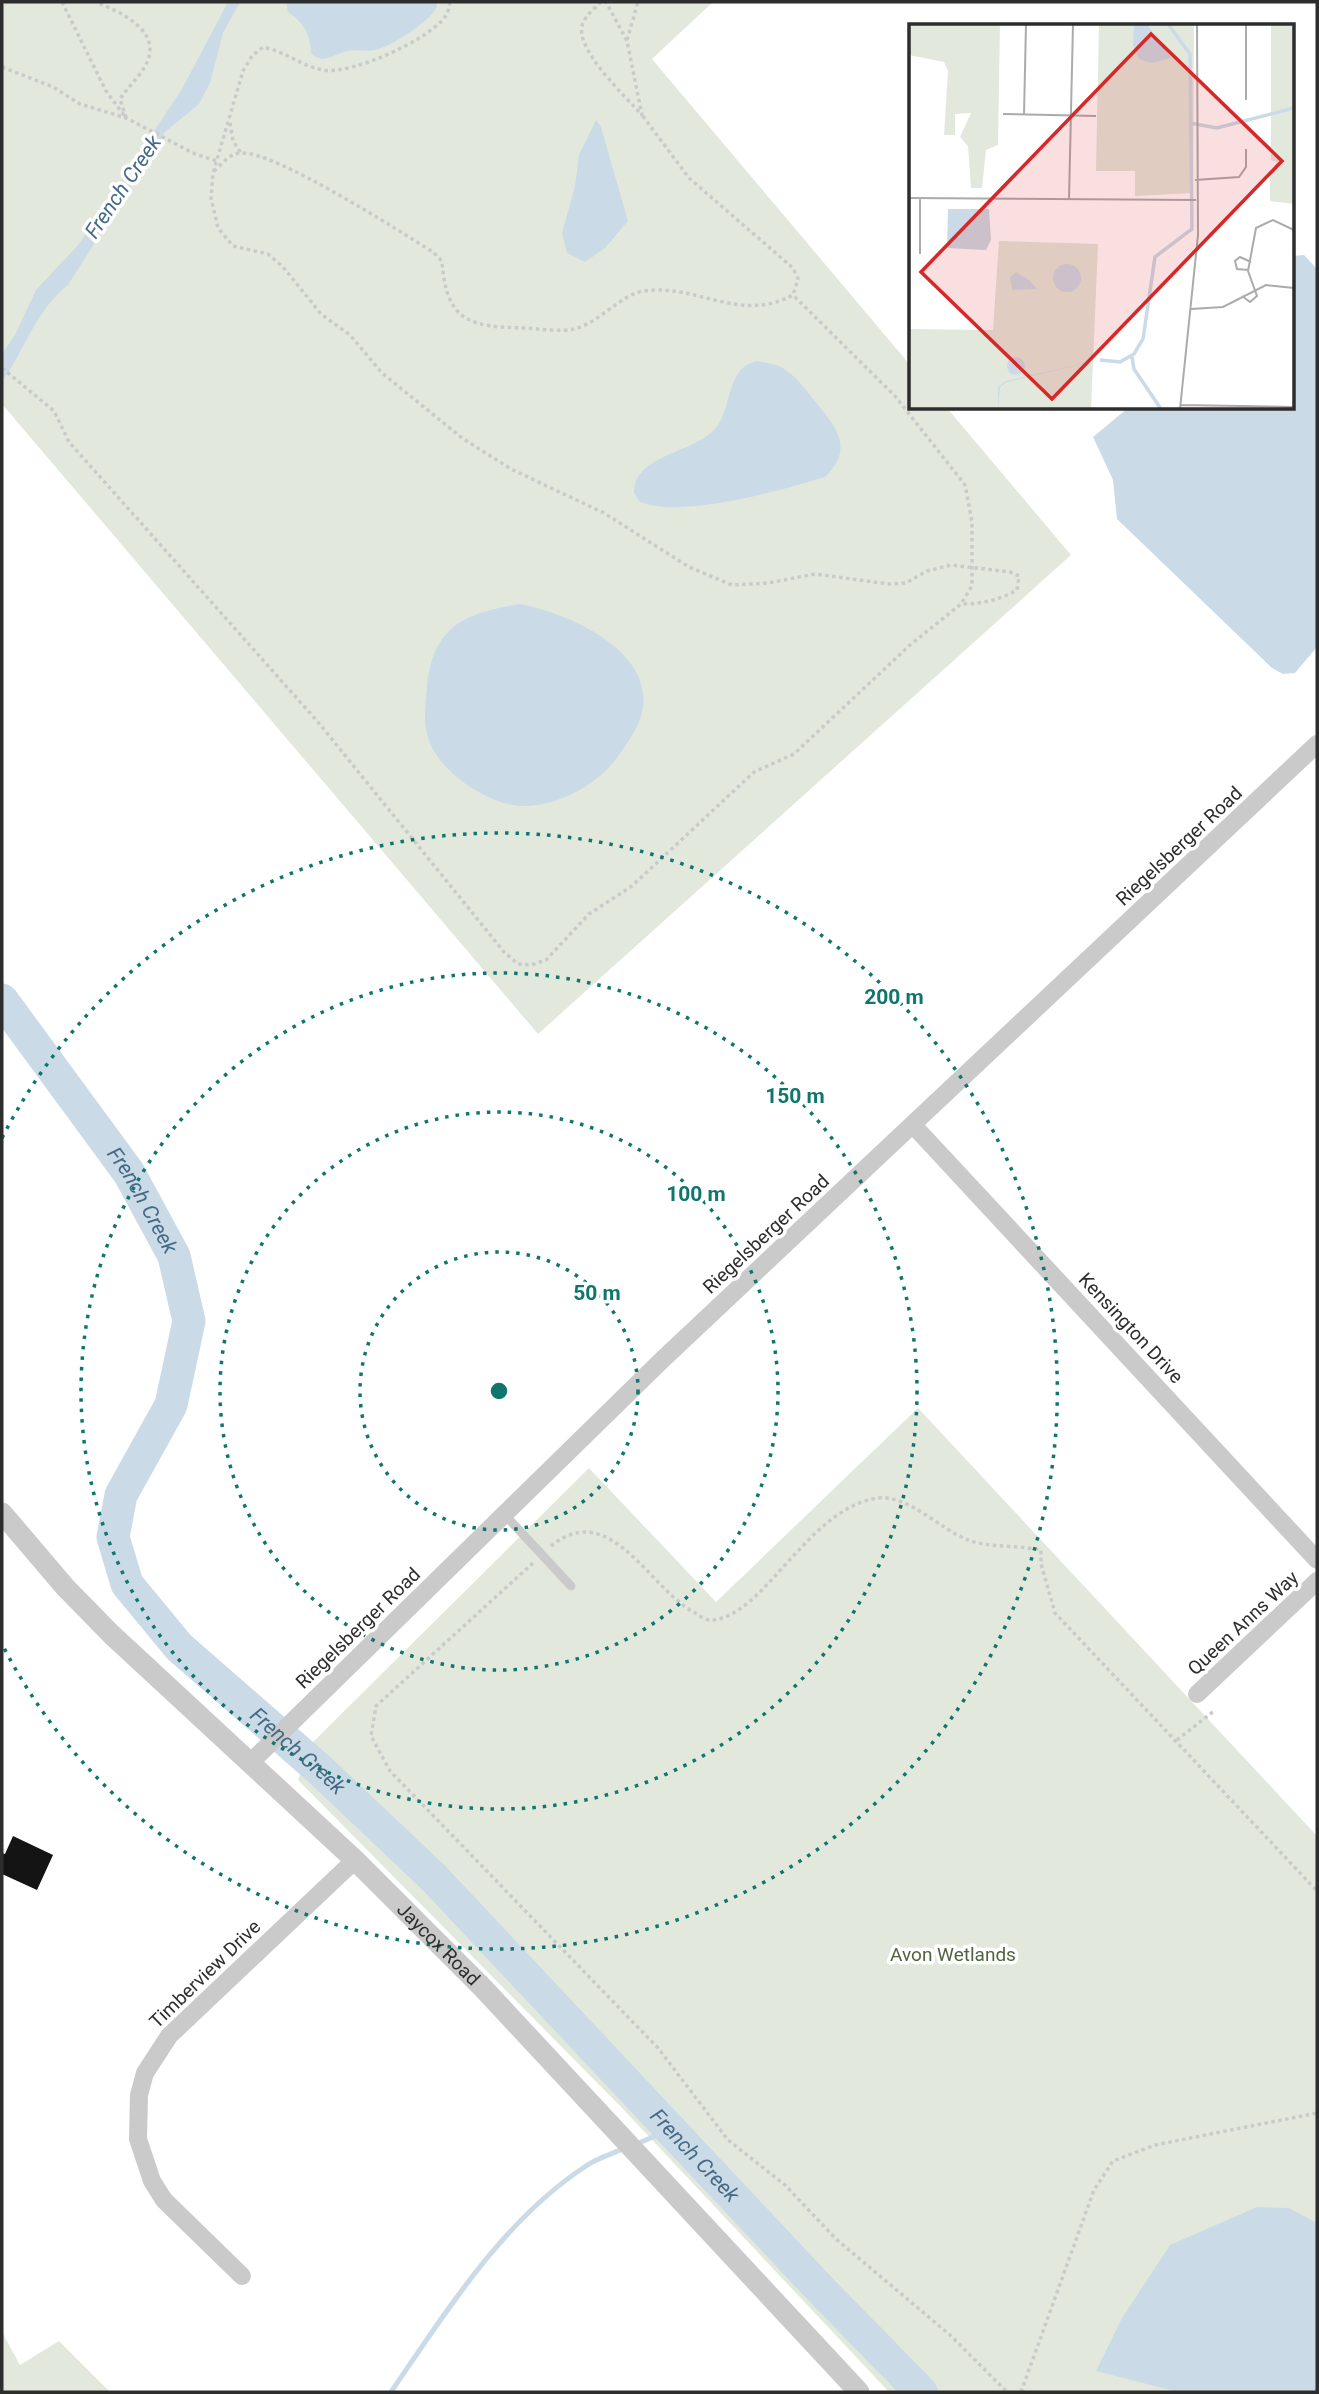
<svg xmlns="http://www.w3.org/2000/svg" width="1319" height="2394" font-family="Roboto,sans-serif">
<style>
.green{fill:#e2e9dc}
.water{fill:#cadbe7}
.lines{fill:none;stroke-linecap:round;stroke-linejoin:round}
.stream{stroke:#cadbe7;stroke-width:5}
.river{stroke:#cadbe7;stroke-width:33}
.building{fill:#141414}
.path{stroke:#cacaca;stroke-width:3.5;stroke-dasharray:3.5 3.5;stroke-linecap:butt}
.service{stroke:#cacaca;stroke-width:9}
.minor{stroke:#cacaca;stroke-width:18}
.tertiary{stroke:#cacaca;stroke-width:21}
.ring{fill:none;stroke:#0f766e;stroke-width:3.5;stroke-dasharray:3.5 7}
.labels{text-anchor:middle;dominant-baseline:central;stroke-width:7;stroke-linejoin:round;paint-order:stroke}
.street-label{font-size:19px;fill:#2d2d2d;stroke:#fff}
.park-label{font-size:19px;fill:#4f633f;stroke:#fff}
.water-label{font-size:21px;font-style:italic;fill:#446a85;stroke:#fff}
.inset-river{fill:none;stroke:#cadbe7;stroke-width:3.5}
.inset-road{fill:none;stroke:#ababab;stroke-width:2}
.view{fill:#d62828;fill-opacity:0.15;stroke:#d62828;stroke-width:3.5}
.inset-edge{fill:none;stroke:#2d2d2d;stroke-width:3.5}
.centre{fill:#0f766e;stroke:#fff;stroke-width:3.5}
.ring-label{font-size:21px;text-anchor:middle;font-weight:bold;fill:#0f766e;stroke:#fff;stroke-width:7;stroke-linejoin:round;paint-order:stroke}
</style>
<rect width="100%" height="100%" fill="#fff"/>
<g class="green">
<polygon points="2,2 713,2 652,59 911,366 911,408 947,408 1071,555 538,1034 2,404"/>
<polygon points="918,1408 1317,1836 1317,2392 889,2392 623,2109 298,1780 312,1743 589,1468 716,1602"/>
<polygon points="2,2332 20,2365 59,2341 110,2392 2,2392"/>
</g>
<g class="water">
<path d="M228,2H240L223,33L210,83L199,104L165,132L68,285C36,310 25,349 2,382V354L15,335L36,290L79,244L182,89Z"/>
<path d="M286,2H436L437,6C434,19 389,48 375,50C366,52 355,49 347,51C332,55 324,65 311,53C310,34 304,23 288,12Z"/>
<polygon points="596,120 601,127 628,221 605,248 585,262 567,253 562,233 575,186 579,155"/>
<polygon points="1304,255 1317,269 1317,647 1295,673 1283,674 1272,668 1117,519 1113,480 1093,437 1128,408 1293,408 1293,256"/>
<path d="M757,361C764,362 772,364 779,366C794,373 805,389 815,401C836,427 855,448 825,477C782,490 682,519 640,502L634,493C634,455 692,453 714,430C733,411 725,367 757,361Z"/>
<path d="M520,604C567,613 656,650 642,713C637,731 626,745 616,759C596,786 557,806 524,806C488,806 434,769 427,734C423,718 426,701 427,686C434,625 464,614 520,604Z"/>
<polygon points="1257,2207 1289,2208 1317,2223 1317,2392 1178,2392 1096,2371 1122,2318 1170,2245"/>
</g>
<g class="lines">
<g class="stream">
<polyline points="634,2145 672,2129"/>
<path d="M391,2392C446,2312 503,2220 586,2166C597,2158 612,2154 625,2148"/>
</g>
<path class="river" id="s1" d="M2,1000L129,1173L174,1256L189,1321L171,1405L121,1495L113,1537L127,1584L179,1647L320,1770L434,1878L822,2291L921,2392"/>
</g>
<polygon class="building" points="13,1836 53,1855 37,1890 2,1874 2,1853 5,1854"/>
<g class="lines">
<g class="path">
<path d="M62,2L106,91L126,118L120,99C127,88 137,79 144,68C166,32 122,13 96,2"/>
<path d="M450,2C449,7 448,13 445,17C428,40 352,75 323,70C301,66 287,52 263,47L252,56L243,71L213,173L211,198L218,228L233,246L268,254L283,267L321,314L350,335L382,373L462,438L511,469L604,513L689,567L732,585L768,583L815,574L889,584L906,583L927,571L951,565L1010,572L1019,576L1017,590C1000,600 981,604 961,604"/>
<path d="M601,2C595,8 586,15 583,23C572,47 626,97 642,115L627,41L606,2"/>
<polyline points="627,40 638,2"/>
<polyline points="2,67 53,87 80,104 126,118 195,154 217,161"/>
<polyline points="230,123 233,141 241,153"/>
<path d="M214,171C222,164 229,154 240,153C274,150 399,231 433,252L442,261C446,323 471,327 526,328C541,329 560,332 574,329C599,323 622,294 643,291C697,283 739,324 793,295L798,279L793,268L689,178L642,115"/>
<polyline points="2,368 54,411 69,442 318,722 504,952 518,964 531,965 546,960 589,914 632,886 754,772 794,754 910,645 961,604 972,586 972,522 965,485 895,396 793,295"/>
<path d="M551,1546C611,1497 650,1591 697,1614C701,1617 706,1620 711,1620C764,1618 807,1508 878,1498C907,1494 943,1531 968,1540C989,1548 1018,1545 1041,1550V1564L1055,1613L1317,1891"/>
<polyline points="533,1563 376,1706 371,1736 390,1771 658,2048 728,2140 785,2185 836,2239 950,2335 1007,2392"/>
<polyline points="1177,1740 1214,1711"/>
<polyline points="1021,2392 1094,2190 1113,2161 1155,2145 1317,2113"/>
</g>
<polyline class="service" points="505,1515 571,1586"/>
<g class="minor">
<polyline points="913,1125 1317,1560"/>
<polyline points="1197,1694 1317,1581"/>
<polyline points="251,1762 662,1360 1317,744"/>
<polyline points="242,2276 164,2200 152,2181 138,2139 139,2095 145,2073 169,2036 355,1860"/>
</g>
<path class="tertiary" id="s2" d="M2,1513L65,1587L111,1634L355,1860L483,1988L859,2392"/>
</g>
<g class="ring">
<circle cx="499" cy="1391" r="139"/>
<circle cx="499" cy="1391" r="279"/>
<circle cx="499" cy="1391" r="418"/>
<path d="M2 1138A558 558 0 1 1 2 1644"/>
</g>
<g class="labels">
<g class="street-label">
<text transform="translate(1179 846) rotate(-43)">Riegelsberger Road</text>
<text transform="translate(766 1234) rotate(-43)">Riegelsberger Road</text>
<text transform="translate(1131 1328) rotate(47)">Kensington Drive</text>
<text transform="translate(1243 1623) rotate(-43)">Queen Anns Way</text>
<text transform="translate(358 1628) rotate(-44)">Riegelsberger Road</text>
<text stroke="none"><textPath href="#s2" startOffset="614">Jaycox Road</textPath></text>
<text transform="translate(205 1974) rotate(-44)">Timberview Drive</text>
</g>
<g class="park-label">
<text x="953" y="1954">Avon Wetlands</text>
</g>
<g class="water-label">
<text transform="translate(123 187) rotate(-56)">French Creek</text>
<text stroke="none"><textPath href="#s1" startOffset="245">French Creek</textPath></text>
<text stroke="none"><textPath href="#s1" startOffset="896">French Creek</textPath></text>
<text stroke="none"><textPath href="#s1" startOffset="1463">French Creek</textPath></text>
</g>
</g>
<g transform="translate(909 24)">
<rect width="385" height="385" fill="#fff"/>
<path d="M0,0H91L89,121L77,126L73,164H62L59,122L51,113L62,89L46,90V111H35L39,47L35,38L0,31ZM190,0H285L284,169L226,172V147H187ZM362,0H385V180L361,177V148L368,138L362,136ZM90,217L189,220L182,385H0V305L84,306Z" fill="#e2e9dc"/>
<path d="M225,0H238L262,34L242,39L230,35L224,21ZM39,185H80L82,216L77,226L38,224ZM144 254a14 14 0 1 1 28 0a14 14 0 1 1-28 0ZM107,248L120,256L128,265L103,266L101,253ZM98 342a9 9 0 1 1 18 0a9 9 0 1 1-18 0ZM195,335L98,358L91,363L89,385V363L97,357Z" fill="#cadbe7"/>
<path class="inset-river" d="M281,99L308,104L385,84M223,333L225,345L252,385M191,336L211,338L225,330L234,315L246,233L283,205L281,30L259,0"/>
<path class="inset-road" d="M337,0V76M94,90L187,92M115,91L117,0M286,156L330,153L337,143V125M0,174L287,176M160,175L164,0M11,230V174M340,246L328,245L326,237L331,233L342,238M333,272L341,278L348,272L339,247L347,204L364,196L385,206M282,285L314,283L357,261L385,264M271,381L385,383M271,385L289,211L288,0"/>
<path class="view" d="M242,10L373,137L143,375L12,248Z"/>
<rect width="385" height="385" class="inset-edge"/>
</g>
<circle cx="499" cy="1391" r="10" class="centre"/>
<g class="ring-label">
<text x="894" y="1004">200 m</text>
<text x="795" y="1103">150 m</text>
<text x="696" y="1201">100 m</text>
<text x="597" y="1300">50 m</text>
</g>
<rect width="1319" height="2394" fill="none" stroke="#2d2d2d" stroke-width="7"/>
</svg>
